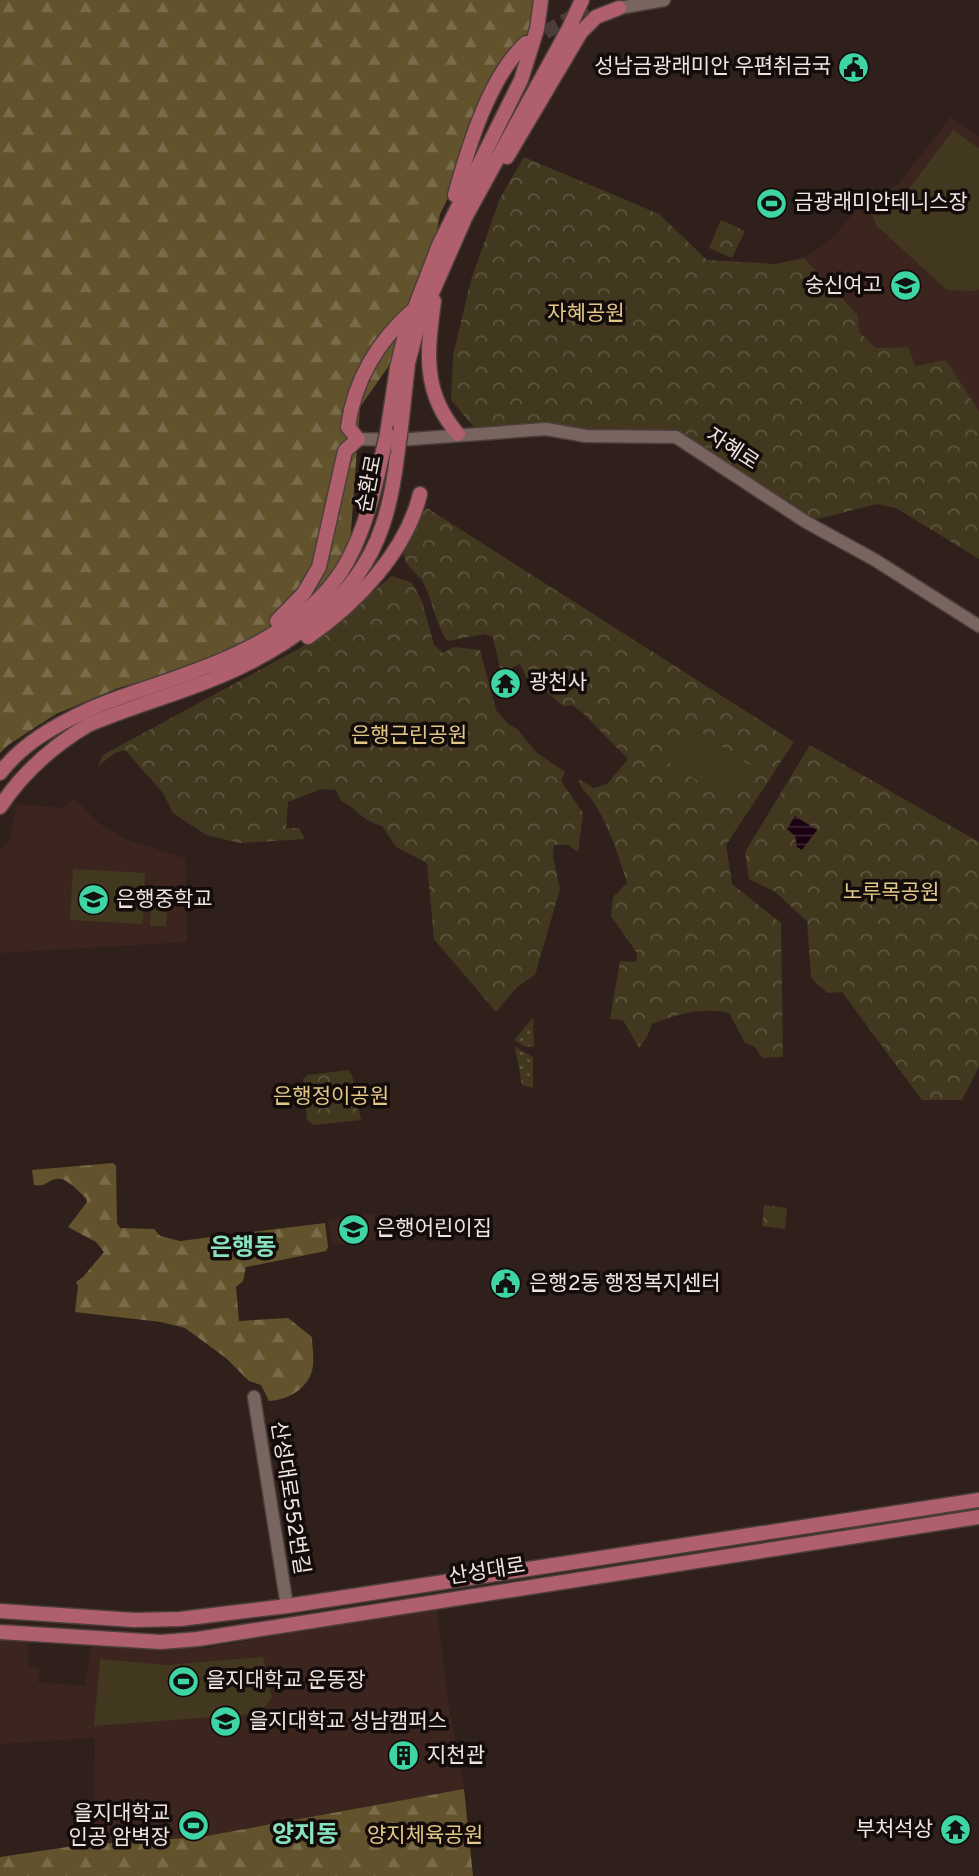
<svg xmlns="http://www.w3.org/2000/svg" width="979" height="1876" font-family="Overpass,'Noto Sans KR',sans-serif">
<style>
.built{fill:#3c251f}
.grass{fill:url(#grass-dots)}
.forest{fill:url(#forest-firs)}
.park{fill:url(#park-crowns)}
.garden{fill:#42381f}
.water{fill:url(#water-rules)}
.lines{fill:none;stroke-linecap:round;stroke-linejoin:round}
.major-tunnel{stroke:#4d3d3a;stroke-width:14;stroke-dasharray:14 7;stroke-linecap:butt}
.minor-casing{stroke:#4c3e3b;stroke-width:15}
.major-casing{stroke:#4c3e3b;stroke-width:17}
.minor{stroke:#796560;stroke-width:12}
.major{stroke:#b0606d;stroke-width:14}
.major-bridge-casing{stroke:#4c3e3b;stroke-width:17;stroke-linecap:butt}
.major-bridge{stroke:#b0606d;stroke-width:14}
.labels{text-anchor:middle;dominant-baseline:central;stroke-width:7;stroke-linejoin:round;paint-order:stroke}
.poi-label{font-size:21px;fill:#f0e4e1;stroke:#130c0a;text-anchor:start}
.park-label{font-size:21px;fill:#e2c786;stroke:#130c0a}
.street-label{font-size:21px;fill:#f0e4e1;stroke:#130c0a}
.quarter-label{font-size:24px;font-weight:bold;fill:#89e2be;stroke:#130c0a}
</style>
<defs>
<pattern id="grass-dots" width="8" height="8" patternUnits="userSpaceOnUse" patternTransform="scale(1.75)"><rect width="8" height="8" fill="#42381f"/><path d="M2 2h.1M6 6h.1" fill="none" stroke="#5e553f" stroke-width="1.8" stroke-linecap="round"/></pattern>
<pattern id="forest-firs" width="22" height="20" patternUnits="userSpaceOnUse" patternTransform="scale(1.75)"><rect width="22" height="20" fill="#63532d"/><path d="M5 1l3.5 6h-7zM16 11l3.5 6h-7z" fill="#7a6c4b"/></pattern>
<pattern id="park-crowns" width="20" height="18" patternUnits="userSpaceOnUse" patternTransform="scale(1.75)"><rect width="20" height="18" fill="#42381f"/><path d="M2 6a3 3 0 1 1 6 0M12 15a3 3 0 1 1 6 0" fill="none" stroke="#5e553f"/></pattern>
<pattern id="water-rules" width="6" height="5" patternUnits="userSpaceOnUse" patternTransform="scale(1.75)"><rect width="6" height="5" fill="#1b0112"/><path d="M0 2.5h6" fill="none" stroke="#3c2634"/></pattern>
</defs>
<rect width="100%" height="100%" fill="#30201c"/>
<g class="built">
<polygon points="951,117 979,136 979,411 946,360 914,366 907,347 876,348 859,332 858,315 804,258 832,239 859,206 898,184"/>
<polygon points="74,798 97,822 122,838 185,858 187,942 0,953 0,848 9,842 17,804 62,808"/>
<polygon points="374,1213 378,1239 332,1245 328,1220"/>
<polygon points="436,1605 449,1707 464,1789 201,1837 94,1845 95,1738 0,1744 0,1637 29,1638 28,1666 39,1668 38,1682 85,1686 91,1644 208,1648"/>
</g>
<g class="grass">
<polygon points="533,1018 534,1047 524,1046 514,1040"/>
<polygon points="515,1047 533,1057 533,1088 522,1085"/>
</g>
<g class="forest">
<polygon points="0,0 539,0 519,56 440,214 421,320 360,407 350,545 326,590 288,627 161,676 118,688 56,714 8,745 0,753"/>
<path d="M113,1163L116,1166L117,1223L120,1228L154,1229L160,1236L180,1241L325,1223L328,1247L326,1251L246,1267L243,1281L236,1287L239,1321L288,1318L312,1337C312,1346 314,1356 313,1365C311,1387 289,1400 269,1401L261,1385L249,1381L226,1358L185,1328L161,1322L75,1312L78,1286L76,1282L83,1277L104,1252L96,1242L68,1227L87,1202L86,1198C79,1192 66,1176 56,1179C46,1181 47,1187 34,1185L32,1170Z"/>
<polygon points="464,1789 473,1876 0,1876 0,1857 81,1845 201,1837"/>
</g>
<g class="park">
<polygon points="524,157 659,214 707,260 775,264 804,258 858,315 859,332 876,348 908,347 915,366 946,360 979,411 979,559 896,508 877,504 806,522 675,437 479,433 451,400 453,355 471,280 500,198"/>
<polygon points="721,220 745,231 732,258 709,248"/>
<path d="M427,508L794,742L726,845L732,884L781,923L783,1057L762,1058L755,1047L745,1043L729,1013C702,1007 678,1014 652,1024L647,1037L639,1048L623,1020L610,1019L620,961L636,962L637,953L611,916L613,897L627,883C619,857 610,829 596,806C590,795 581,791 578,779L594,788L607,784L628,759L584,714L572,705L563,706L544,690L532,689L520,664L501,673L493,637L485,634L447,641C436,623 433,604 425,586C421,577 413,572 408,565C394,543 415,524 427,508Z"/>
<path d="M392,576L412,583L422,601L434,645L443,653L454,647L480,650L496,710L508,724L517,729L537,753L565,772L561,781L583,813L578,852L568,845H554L553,857L560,889L535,975L518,986L496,1012L434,939L427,863L396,847L382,826C362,821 358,809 341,801L336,790L321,789L288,802L286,828H299L305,839L240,843L206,835L173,813L163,793L125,750L115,753L98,766L103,755L300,648L321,634Z"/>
<polygon points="810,745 979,842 979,1067 962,1100 922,1100 842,992 827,993 811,977 807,921 774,891 749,879 745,852"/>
<polygon points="348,1070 352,1075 361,1120 313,1125 307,1120 303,1079 308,1075"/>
<polygon points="764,1205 787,1208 785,1229 762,1226"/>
</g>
<g class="garden">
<polygon points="953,130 979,148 979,289 975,291 947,290 876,225 872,212 905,194"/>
<polygon points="691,726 754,768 755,770 732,803 667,761 665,755 685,728"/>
<polygon points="73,869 145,873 143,924 70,920"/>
<polygon points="152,886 168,887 166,926 150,926"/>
<polygon points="263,1657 272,1697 265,1707 252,1714 94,1726 100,1659 167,1665"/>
<polygon points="188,1814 198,1814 198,1820 203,1819 203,1833 183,1835 183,1820 188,1819"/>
</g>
<polygon class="water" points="795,816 817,830 802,850 797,847 795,836 787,829"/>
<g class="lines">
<polyline class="major-tunnel" points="527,43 587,8"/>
<defs>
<g id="minor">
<polyline points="619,8 664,0"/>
<polyline points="358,439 398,440 546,429 586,436 676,437 806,522 875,560 979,626"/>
<polyline points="254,1397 287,1606"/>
</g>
<g id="major">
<polyline points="507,157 581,32 596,17 619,8"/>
<path d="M455,195C468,148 489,77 526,43"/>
<path d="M434,301C427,352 422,393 458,434"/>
<polyline points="401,427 408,363 418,325 465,218 569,28 582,0"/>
<polyline points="387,434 397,368 406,331 439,245 521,80 537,29 541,0"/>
<path d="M277,621L304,593L319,567L345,451L358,439L348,427C354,381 378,341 412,311"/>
<path d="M308,637C356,604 406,552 420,494"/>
<path d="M0,773C23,743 56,725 90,709C126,693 163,684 200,669C254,649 318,615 347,562C366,527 375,488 383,451"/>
<path d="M0,807C23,772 51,747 88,725C130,707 175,695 218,677C286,649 357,601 382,527C391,502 395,475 398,449"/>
<polyline points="0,1611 134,1620 180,1619 287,1606 979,1500"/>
<polyline points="0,1632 161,1642 198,1639 979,1517"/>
</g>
</defs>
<use href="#minor" class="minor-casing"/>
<use href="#major" class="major-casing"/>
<use href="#minor" class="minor"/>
<use href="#major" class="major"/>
<defs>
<g id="major-bridge">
<polyline points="398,449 401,427"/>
<polyline points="383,451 387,434"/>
</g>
</defs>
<use href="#major-bridge" class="major-bridge-casing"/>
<use href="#major-bridge" class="major-bridge"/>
</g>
<defs>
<symbol id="civic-disc" viewBox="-11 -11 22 22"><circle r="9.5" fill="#3ed4a3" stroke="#130c0a"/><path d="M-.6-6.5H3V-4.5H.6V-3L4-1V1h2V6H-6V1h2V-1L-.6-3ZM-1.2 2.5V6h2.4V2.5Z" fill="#111"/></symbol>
<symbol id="stadium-disc" viewBox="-11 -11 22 22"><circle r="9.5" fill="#3ed4a3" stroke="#130c0a"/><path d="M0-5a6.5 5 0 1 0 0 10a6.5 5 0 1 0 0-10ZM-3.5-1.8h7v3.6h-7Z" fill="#111"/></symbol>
<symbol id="school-disc" viewBox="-11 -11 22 22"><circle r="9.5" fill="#3ed4a3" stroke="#130c0a"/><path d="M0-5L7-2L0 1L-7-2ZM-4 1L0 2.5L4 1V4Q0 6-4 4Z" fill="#111"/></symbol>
<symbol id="temple-disc" viewBox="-11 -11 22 22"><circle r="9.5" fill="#3ed4a3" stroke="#130c0a"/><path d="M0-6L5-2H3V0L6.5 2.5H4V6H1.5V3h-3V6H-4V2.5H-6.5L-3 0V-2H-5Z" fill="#111"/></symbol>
<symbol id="university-disc" viewBox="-11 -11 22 22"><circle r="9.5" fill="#3ed4a3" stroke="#130c0a"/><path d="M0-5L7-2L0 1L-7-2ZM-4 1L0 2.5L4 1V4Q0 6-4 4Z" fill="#111"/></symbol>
<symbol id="building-disc" viewBox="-11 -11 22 22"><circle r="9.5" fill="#3ed4a3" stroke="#130c0a"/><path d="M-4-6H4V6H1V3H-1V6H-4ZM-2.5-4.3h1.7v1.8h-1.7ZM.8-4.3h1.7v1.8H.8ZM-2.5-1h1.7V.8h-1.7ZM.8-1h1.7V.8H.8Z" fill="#111"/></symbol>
</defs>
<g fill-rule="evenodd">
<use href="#civic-disc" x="836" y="50" width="35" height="35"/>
<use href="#stadium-disc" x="754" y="186" width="35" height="35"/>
<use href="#school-disc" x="888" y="268" width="35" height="35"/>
<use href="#temple-disc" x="488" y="666" width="35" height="35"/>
<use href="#school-disc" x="76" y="882" width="35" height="35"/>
<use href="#school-disc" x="336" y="1212" width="35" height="35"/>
<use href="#civic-disc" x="488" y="1266" width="35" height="35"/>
<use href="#stadium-disc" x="166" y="1664" width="35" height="35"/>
<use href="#university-disc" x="208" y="1704" width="35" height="35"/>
<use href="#building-disc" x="386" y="1738" width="35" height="35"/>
<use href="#stadium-disc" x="176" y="1808" width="35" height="35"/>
<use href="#temple-disc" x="938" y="1812" width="35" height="35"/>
</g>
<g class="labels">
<g class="poi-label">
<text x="831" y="67" text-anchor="end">성남금광래미안 우편취금국</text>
<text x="794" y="203">금광래미안테니스장</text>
<text x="882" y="286" text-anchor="end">숭신여고</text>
<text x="529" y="683">광천사</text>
<text x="116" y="900">은행중학교</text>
<text x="376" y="1229">은행어린이집</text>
<text x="529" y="1284">은행2동 행정복지센터</text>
<text x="206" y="1681">을지대학교 운동장</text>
<text x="249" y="1722">을지대학교 성남캠퍼스</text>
<text x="427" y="1756">지천관</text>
<text x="170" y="1814" text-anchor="end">을지대학교<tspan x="170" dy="24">인공 암벽장</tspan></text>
<text x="933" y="1830" text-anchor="end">부처석상</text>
</g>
<g class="park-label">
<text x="586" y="314">자혜공원</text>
<text x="409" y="736">은행근린공원</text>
<text x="891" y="893">노루목공원</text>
<text x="331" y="1097">은행정이공원</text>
<text x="425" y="1836">양지체육공원</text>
</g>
<g class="street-label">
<text transform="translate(732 450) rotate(33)">자혜로</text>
<text transform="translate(370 484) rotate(-79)">순환로</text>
<text transform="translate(289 1498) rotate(81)">산성대로552번길</text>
<text transform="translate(487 1572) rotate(-9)">산성대로</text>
</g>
<g class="quarter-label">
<text x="243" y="1249">은행동</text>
<text x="305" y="1836">양지동</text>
</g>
</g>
</svg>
